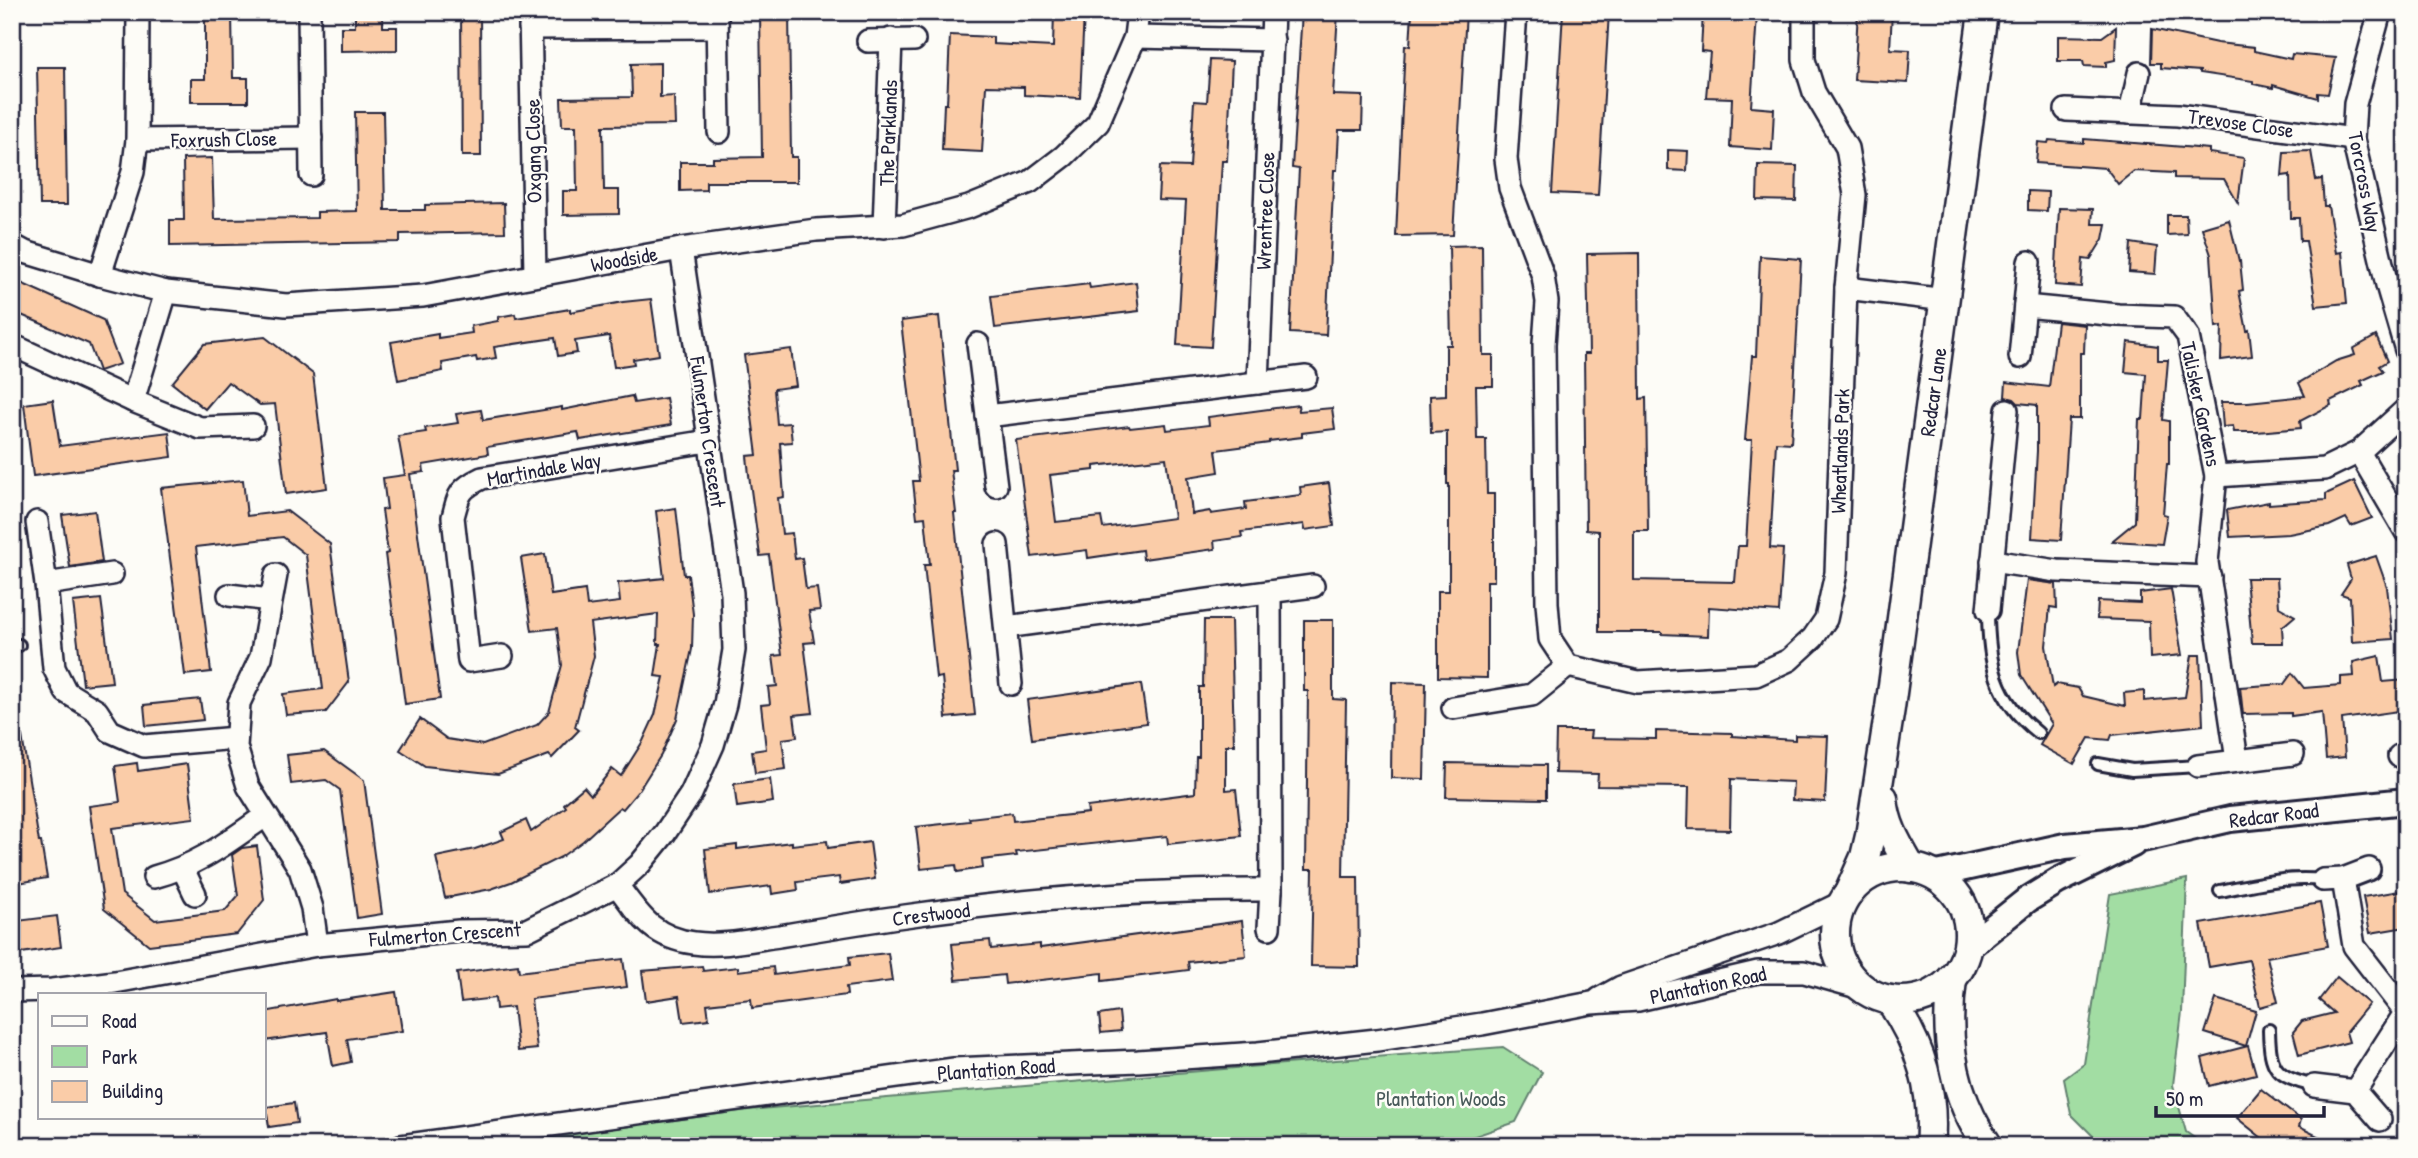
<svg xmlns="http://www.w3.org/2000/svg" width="2418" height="1158" font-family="'Patrick Hand',sans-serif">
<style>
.green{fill:#a2dda3;stroke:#62806f;stroke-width:2}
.building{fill:#facca8;stroke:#22223b;stroke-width:2;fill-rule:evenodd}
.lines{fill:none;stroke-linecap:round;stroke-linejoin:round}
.service-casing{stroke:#22223b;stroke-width:16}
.minor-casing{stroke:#22223b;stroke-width:26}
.tertiary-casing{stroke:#22223b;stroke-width:30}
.secondary-casing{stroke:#22223b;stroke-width:33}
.service{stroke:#fdfcf7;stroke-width:10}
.minor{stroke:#fdfcf7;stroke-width:21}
.tertiary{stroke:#fdfcf7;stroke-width:24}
.secondary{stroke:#fdfcf7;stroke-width:28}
.labels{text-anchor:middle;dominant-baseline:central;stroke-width:5;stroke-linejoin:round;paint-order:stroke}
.street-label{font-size:21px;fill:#22223b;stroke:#fdfcf7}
.park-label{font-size:21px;fill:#485a5a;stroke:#fdfcf7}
</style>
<rect width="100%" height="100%" fill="#fdfcf7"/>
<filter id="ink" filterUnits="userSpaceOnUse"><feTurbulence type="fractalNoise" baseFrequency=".0143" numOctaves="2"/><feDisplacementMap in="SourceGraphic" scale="14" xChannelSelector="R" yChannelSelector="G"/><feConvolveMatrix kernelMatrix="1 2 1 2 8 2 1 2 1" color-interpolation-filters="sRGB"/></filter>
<g filter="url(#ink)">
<g class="green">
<polygon points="2187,879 2182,1012 2173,1085 2186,1132 2205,1146 2103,1146 2071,1114 2064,1079 2084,1064 2110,894"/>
<polygon points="1503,1047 1542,1072 1516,1122 1446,1146 481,1146 748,1110 1247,1067"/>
</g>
<g class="building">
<polygon points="205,12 232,12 233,78 248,78 248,102 191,102 191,79 205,79"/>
<polygon points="355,12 383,12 383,27 397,27 397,50 341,51 341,27 355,27"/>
<polygon points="461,12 480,12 481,156 462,156"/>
<polygon points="760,12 789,12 791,157 797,157 797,182 706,182 706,190 680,191 680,162 713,162 713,158 762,157"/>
<polygon points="1054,12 1084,12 1080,98 1024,95 1024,87 986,86 982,152 942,150 944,104 947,104 950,35 993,37 993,44 1053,47"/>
<polygon points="1302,12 1338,12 1333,95 1363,96 1362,130 1339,130 1337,170 1334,170 1326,335 1290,333 1299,169 1292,168"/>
<polygon points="1412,12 1466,12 1453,235 1396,236 1405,45 1410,46"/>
<polygon points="1563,12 1609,12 1598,195 1552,193"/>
<polygon points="1703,12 1757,15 1751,107 1774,109 1772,150 1730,147 1732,98 1706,97 1710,52 1701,51"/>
<polygon points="1858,12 1892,12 1890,49 1910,50 1908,83 1854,80"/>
<polygon points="2116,27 2115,60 2106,62 2106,67 2084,66 2083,61 2058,61 2058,36 2102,37"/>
<polygon points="2152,29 2217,43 2254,47 2254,51 2291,59 2292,54 2336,58 2328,94 2318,93 2318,98 2273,85 2273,88 2253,84 2253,81 2200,73 2200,71 2161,68 2161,63 2151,63"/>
<polygon points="1210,60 1232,61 1227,161 1222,161 1211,347 1177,345 1186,201 1158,200 1160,166 1190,167 1194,101 1207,102"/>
<polygon points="660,63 660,97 674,96 675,125 603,126 604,190 619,190 619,214 563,215 563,191 577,191 576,126 562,126 561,98 632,97 631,64"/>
<polygon points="37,67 65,67 67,205 40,205"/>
<polygon points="355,112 383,112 385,210 425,210 425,205 504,203 505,232 400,234 400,242 170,246 170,220 184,220 183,159 212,158 214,219 317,218 317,212 357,211"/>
<polygon points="2084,139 2209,149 2209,153 2244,158 2238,203 2224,179 2174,178 2174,173 2134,171 2118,184 2106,168 2036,163 2038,142 2048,143 2049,140 2084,143"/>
<polygon points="1668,150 1688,151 1687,171 1668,170"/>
<polygon points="2311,151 2316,180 2322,179 2324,206 2328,206 2336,253 2342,252 2347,303 2316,306 2306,241 2300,241 2299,218 2291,218 2290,175 2282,176 2284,152"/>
<polygon points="1758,165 1797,166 1796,201 1757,200"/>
<polygon points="2028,191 2048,192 2047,211 2028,210"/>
<polygon points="2059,208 2093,209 2092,224 2106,224 2103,239 2090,260 2083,259 2081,287 2055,285"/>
<polygon points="2167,215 2186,215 2187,234 2167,235"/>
<polygon points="2229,220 2239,261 2240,261 2243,290 2239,291 2247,331 2249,330 2252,356 2221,360 2222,326 2216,327 2211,255 2202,228"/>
<polygon points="2131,243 2157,247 2155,274 2129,272"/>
<polygon points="1482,245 1483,355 1493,355 1493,386 1476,386 1477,439 1486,439 1487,494 1494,494 1494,581 1487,581 1487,678 1438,677 1438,591 1449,591 1449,484 1447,484 1447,432 1431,433 1430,396 1446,395 1446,345 1451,345 1449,246"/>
<polygon points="1639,253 1640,399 1646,398 1648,531 1634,531 1634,580 1735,582 1738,546 1746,546 1752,440 1745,440 1752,356 1756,356 1760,256 1801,259 1791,443 1776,442 1770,548 1783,549 1779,612 1709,607 1708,636 1662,634 1662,632 1599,632 1599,531 1586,530 1584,354 1589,354 1587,254"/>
<polygon points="12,279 103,320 120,364 99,371 89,344 12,311"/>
<polygon points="1136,282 1139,311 995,328 991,296 1089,284 1090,288"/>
<polygon points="651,299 659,355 633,359 634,364 614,367 609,336 575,341 577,353 558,356 555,338 494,347 496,358 477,361 476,357 442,363 443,371 398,380 391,342 438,334 438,338 472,333 471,326 498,321 498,317 515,314 516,318 570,309 570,312 623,302"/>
<polygon points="939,316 955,470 951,470 956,513 954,513 975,715 946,718 942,677 936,678 924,565 930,565 925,517 917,518 913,481 919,481 901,321"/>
<polygon points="2057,322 2085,325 2084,353 2080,353 2080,419 2069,419 2061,540 2032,538 2037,451 2037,405 2018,403 2014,399 2005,397 2006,382 2049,387"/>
<polygon points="2376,336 2387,361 2379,366 2383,371 2361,381 2363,385 2330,401 2331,405 2300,421 2301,428 2257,432 2234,432 2233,426 2223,427 2221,402 2248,402 2305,396 2299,383 2336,361 2355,355 2353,349"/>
<polygon points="265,337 313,374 327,488 286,494 275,404 260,405 228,382 205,409 172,383 204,344"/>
<polygon points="2128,342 2158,346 2158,360 2168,360 2163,420 2169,421 2169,464 2167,464 2163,514 2167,515 2162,544 2112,541 2135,522 2139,419 2143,419 2146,374 2125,372"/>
<polygon points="791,349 796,386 774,389 777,424 790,423 792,442 780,443 784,497 778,498 782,534 792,533 795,559 802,558 806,589 817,588 820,610 809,611 814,642 804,643 813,713 794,715 797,737 782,739 786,769 755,773 752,751 766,749 761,705 770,704 768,687 777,686 773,656 782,655 769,555 760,556 749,475 747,456 757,455 744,355"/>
<polygon points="632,396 634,403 666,398 671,425 580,440 578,432 487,447 488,454 423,465 424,472 410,474 440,699 405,704 385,554 388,553 382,510 387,509 383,478 405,475 398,436 426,432 425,428 458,423 456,414 481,410 483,420 562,407 562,410"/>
<polygon points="53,400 60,446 169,432 172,457 33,476 24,404"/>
<path d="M1298,405L1299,411L1332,408L1335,429L1302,433V437L1269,441V443L1216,450L1219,472L1188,477L1192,514L1210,511L1211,514L1246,509L1245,502L1301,495L1300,487L1329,483L1334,526L1305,530L1304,524L1241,532L1242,537L1214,541L1215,549L1143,559L1142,550L1088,558L1087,550L1032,557L1016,440L1129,426L1130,428L1166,424L1167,430L1209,425L1208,417ZM1166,458L1174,518L1103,528L1101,517L1056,522L1050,475L1094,470V466Z"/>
<polygon points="243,480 247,516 287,511 330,544 349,682 326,712 286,715 283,694 323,689 306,555 283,537 196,547 211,672 185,675 161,488"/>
<polygon points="2354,481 2372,518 2351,526 2346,518 2329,526 2289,534 2230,537 2227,510 2269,502 2269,504 2326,500 2326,494"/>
<polygon points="676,508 684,575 688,575 693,614 692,649 677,719 661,755 639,790 623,809 620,807 583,841 561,857 511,882 491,889 445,898 436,857 475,849 504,839 501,832 526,820 531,832 566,807 564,804 584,787 591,795 612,769 621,776 643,741 655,715 664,677 655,676 660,644 657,644 658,614 590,623 594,656 575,727 579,730 552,758 549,755 498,774 425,766 400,750 420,719 447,739 483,745 537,725 549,712 562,665 557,628 532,631 521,558 545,554 551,595 585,590 587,606 620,602 618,583 664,578 656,511"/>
<polygon points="95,511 102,562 70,567 62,515"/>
<polygon points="2376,556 2387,587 2393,639 2352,642 2350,597 2341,594 2351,579 2347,565"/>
<polygon points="2246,578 2277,578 2279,607 2295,616 2282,627 2283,643 2252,643"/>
<polygon points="2027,580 2056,584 2057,608 2050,607 2046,646 2053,687 2057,684 2078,688 2083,696 2125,706 2124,693 2144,691 2144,701 2185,697 2192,655 2200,655 2203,725 2112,735 2110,740 2089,738 2074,764 2040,745 2052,724 2021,675 2018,652"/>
<polygon points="2171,589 2182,655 2150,658 2149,621 2097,619 2098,601 2140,603 2140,593"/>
<polygon points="101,599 112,682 83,685 73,602"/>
<polygon points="1204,620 1231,620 1234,745 1226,745 1226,790 1236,789 1241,836 1168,844 1167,836 1091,844 1016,852 1017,856 982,860 983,868 957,872 956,865 921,869 916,827 970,821 969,818 1012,813 1013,821 1088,813 1087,807 1195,793 1196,757 1199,757 1199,687 1203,687"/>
<polygon points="1304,620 1333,620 1333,699 1346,700 1343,877 1358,877 1359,967 1311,966 1313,869 1306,869 1308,691 1304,691"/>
<polygon points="2379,656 2383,682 2406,680 2406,710 2342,719 2345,757 2326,759 2322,712 2291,716 2291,713 2243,714 2240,687 2284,684 2292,673 2304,688 2341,685 2341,677 2354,676 2353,662"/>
<polygon points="1392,682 1426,683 1424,779 1391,778"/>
<polygon points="1141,684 1147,723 1032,739 1027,700"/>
<polygon points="200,699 203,720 146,726 144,705"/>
<polygon points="1556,731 1591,731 1590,738 1656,739 1656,731 1732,733 1732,736 1795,740 1795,735 1828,736 1825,802 1792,800 1793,782 1731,779 1730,830 1688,829 1689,787 1597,786 1598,774 1555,773"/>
<polygon points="22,736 39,842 41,842 47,878 12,884 12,737"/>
<polygon points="324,751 364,780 382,914 357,918 340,790 326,780 291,784 287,755"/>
<polygon points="137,763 138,771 187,764 194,818 112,828 122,894 155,920 225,911 238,896 232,855 242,848 257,846 264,900 237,934 149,945 104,909 89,806 120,802 115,766"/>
<polygon points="1447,763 1546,765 1546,799 1446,797"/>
<polygon points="770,779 773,802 737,807 734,784"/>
<polygon points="827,841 828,848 870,842 875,879 840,884 839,877 797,882 798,890 772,894 771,886 710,894 705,849 737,845 737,849 792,842 792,845"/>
<polygon points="2406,890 2406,927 2370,933 2363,897"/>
<polygon points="2320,903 2328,946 2267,957 2278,1002 2260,1007 2249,960 2209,967 2201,924"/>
<polygon points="57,916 61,947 21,953 17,921"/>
<polygon points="1242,921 1246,956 1188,962 1189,970 1102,981 1102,973 1005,984 1004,975 956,980 952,944 990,940 991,949 1040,944 1040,948"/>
<polygon points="888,953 892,981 846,987 847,995 773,1005 752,1008 751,999 707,1004 709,1019 683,1022 679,996 646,1001 642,971 702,966 703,971 738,967 738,971 773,967 774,975 850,965 849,957"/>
<polygon points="623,959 627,987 531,999 537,1049 518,1051 513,1007 496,1009 495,998 461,1002 457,973 518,965 519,972"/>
<polygon points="2337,977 2369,1004 2346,1032 2349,1042 2299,1055 2293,1032 2302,1021 2334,1013 2319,1000"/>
<polygon points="396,992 402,1031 347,1039 351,1062 333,1066 327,1032 264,1041 264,1012 336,999 336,1001"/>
<polygon points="2216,999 2256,1011 2246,1046 2205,1033"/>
<polygon points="1119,1012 1121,1031 1101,1033 1099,1015"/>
<polygon points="2248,1046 2256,1074 2209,1086 2202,1058"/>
<polygon points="2261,1089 2301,1120 2299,1127 2338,1146 2272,1146 2237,1118"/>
<polygon points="294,1103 297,1123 269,1127 266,1107"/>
</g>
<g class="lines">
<defs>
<g id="service">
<path d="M1988,610C1988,662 1995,700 2038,733"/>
<polyline points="12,646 19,645"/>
<polyline points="2098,764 2132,770 2198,766"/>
<path d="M2220,891C2255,884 2287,876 2323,880"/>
<path d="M2269,1030C2270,1070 2275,1076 2314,1086"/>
</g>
<g id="minor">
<polyline points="309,12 311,175"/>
<polyline points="530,12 535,275"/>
<polyline points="1516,12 1506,159 1510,188 1543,276 1547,302 1544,344 1547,603 1550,639 1568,666 1638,682 1756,675 1789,660 1813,638 1826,619 1836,573 1846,288 1855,195 1847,148 1814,92 1804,60 1804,12"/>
<polyline points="2380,12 2355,104 2353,139 2387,285 2406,350"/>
<polyline points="717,14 719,132"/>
<polyline points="530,28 717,27"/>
<polyline points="1135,37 1273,40"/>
<polyline points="868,41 914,40"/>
<polyline points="2066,110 2178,115 2353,139"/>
<polyline points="2130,113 2139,73"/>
<polyline points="137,140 311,138"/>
<polyline points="884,227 891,39"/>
<polyline points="12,245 25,252 100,275 166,292 286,305 423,296 681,249 816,230 903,225 969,207 1030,182 1064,156 1098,123 1135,37 1138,12"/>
<polyline points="100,275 133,172 137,140 138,12"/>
<polyline points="1846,288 1946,300"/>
<polyline points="2025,306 2118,315 2174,317 2188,336 2216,476 2207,562 2237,760"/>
<polyline points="978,344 996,486"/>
<polyline points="12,345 133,401 200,428 253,426"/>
<polyline points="2020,357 2029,262"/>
<polyline points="1258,383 1273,12"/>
<polyline points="133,401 166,292"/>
<polyline points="987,416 1306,377"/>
<polyline points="2359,452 2406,532"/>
<polyline points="2216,476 2324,469 2359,452 2406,409"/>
<polyline points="37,522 46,584 54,668 66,692 97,711 110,731 144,746 236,738"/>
<polyline points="997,544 1011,684"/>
<polyline points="1992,561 2057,571 2210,577"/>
<polyline points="276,575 261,657 239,703 236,747 248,786 300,869 312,908 317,945"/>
<polyline points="46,584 112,574"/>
<polyline points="229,595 270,600"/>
<polyline points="1988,610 2007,410"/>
<polyline points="1006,627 1313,586"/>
<path d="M502,656L469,661L453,517C459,494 459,489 482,478L708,441"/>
<polyline points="1453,708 1532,695 1568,666"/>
<polyline points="2399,756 2406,755"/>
<polyline points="2198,766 2293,754"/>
<polyline points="183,869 195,894"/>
<path d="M154,877C201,864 226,843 265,816"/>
<polyline points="2343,879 2369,869"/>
<polyline points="2323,880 2343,879 2354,946 2406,1013"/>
<path d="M617,885C639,915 653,938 694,943C722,947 751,940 779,936C821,929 863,922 905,916C1026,899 1149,889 1271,890"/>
<polyline points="1269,928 1271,890 1270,592"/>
<polyline points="12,991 52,990 115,982 317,945 459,931 527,930 617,885 640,864 665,833 691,794 713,745 725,704 734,650 732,593 681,249"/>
<polyline points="1599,999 1621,987 1779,933 1843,902"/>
<polyline points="2314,1086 2355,1091 2380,1120"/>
<polyline points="2355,1091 2405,1013"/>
<polyline points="401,1146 954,1069 1138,1061 1258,1053 1377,1040 1482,1024 1591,1003 1638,1000 1758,972 1804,972 1864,989"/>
</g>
<g id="tertiary">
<polyline points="1933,875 2065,846 2143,839 2230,819 2406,801"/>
<polyline points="1968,947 2027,900 2058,881 2133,844"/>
</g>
<g id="secondary">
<path d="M1883,798C1885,825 1897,844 1911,868"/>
<circle cx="1902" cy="934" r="67"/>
<polyline points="1849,893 1865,857 1870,836 1890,708 1983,12"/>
<path d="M1952,979C1944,1038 1953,1097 1988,1146"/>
<path d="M1890,1000C1921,1045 1935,1091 1930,1146"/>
</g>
</defs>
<use href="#service" class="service-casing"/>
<use href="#minor" class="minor-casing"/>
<use href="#tertiary" class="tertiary-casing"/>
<use href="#secondary" class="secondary-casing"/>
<use href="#service" class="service"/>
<use href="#minor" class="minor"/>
<use href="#tertiary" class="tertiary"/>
<use href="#secondary" class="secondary"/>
</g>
</g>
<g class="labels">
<g class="street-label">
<text transform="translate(2241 123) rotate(8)">Trevose Close</text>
<text transform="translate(888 133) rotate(-88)">The Parklands</text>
<text transform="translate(224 139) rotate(-1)">Foxrush Close</text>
<text transform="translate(533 151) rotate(-91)">Oxgang Close</text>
<text transform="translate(2365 182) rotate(79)">Torcross Way</text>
<text transform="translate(1265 211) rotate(-88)">Wrentree Close</text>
<text transform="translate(624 259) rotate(-10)">Woodside</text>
<text transform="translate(1933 392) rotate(-82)">Redcar Lane</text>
<text transform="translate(2201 404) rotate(78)">Talisker Gardens</text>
<text transform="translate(708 432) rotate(82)">Fulmerton Crescent</text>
<text transform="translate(1840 451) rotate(-88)">Wheatlands Park</text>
<text transform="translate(544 469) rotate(-10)">Martindale Way</text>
<text transform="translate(2274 815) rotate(-7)">Redcar Road</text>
<text transform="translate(931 914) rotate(-7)">Crestwood</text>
<text transform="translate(445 934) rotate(-4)">Fulmerton Crescent</text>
<text transform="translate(1708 985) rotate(-12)">Plantation Road</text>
<text transform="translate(996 1069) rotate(-4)">Plantation Road</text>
</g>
<g class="park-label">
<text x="1441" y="1098">Plantation Woods</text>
</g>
</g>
<rect width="2418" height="1158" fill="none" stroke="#fdfcf7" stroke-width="42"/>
<rect x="21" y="21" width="2376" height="1116" fill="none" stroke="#22223b" stroke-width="2.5" filter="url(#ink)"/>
<rect x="38" y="993" width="228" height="126" fill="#fdfcf7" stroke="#a5a5ac" stroke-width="2"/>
<rect x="52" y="1016" width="35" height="10" fill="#fdfcf7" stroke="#a5a5ac" stroke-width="2"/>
<text x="102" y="1028" font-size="21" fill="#22223b">Road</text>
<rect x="52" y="1046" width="35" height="21" fill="#a2dda3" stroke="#a5a5ac" stroke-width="2"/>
<text x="102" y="1064" font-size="21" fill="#22223b">Park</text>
<rect x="52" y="1081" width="35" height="21" fill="#facca8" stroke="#a5a5ac" stroke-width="2"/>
<text x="102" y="1098" font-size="21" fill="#22223b">Building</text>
<path d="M2156 1106v10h168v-10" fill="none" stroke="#22223b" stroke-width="3.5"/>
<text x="2166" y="1106" font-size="21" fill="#22223b" stroke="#fdfcf7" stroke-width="5" paint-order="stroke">50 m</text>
</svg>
